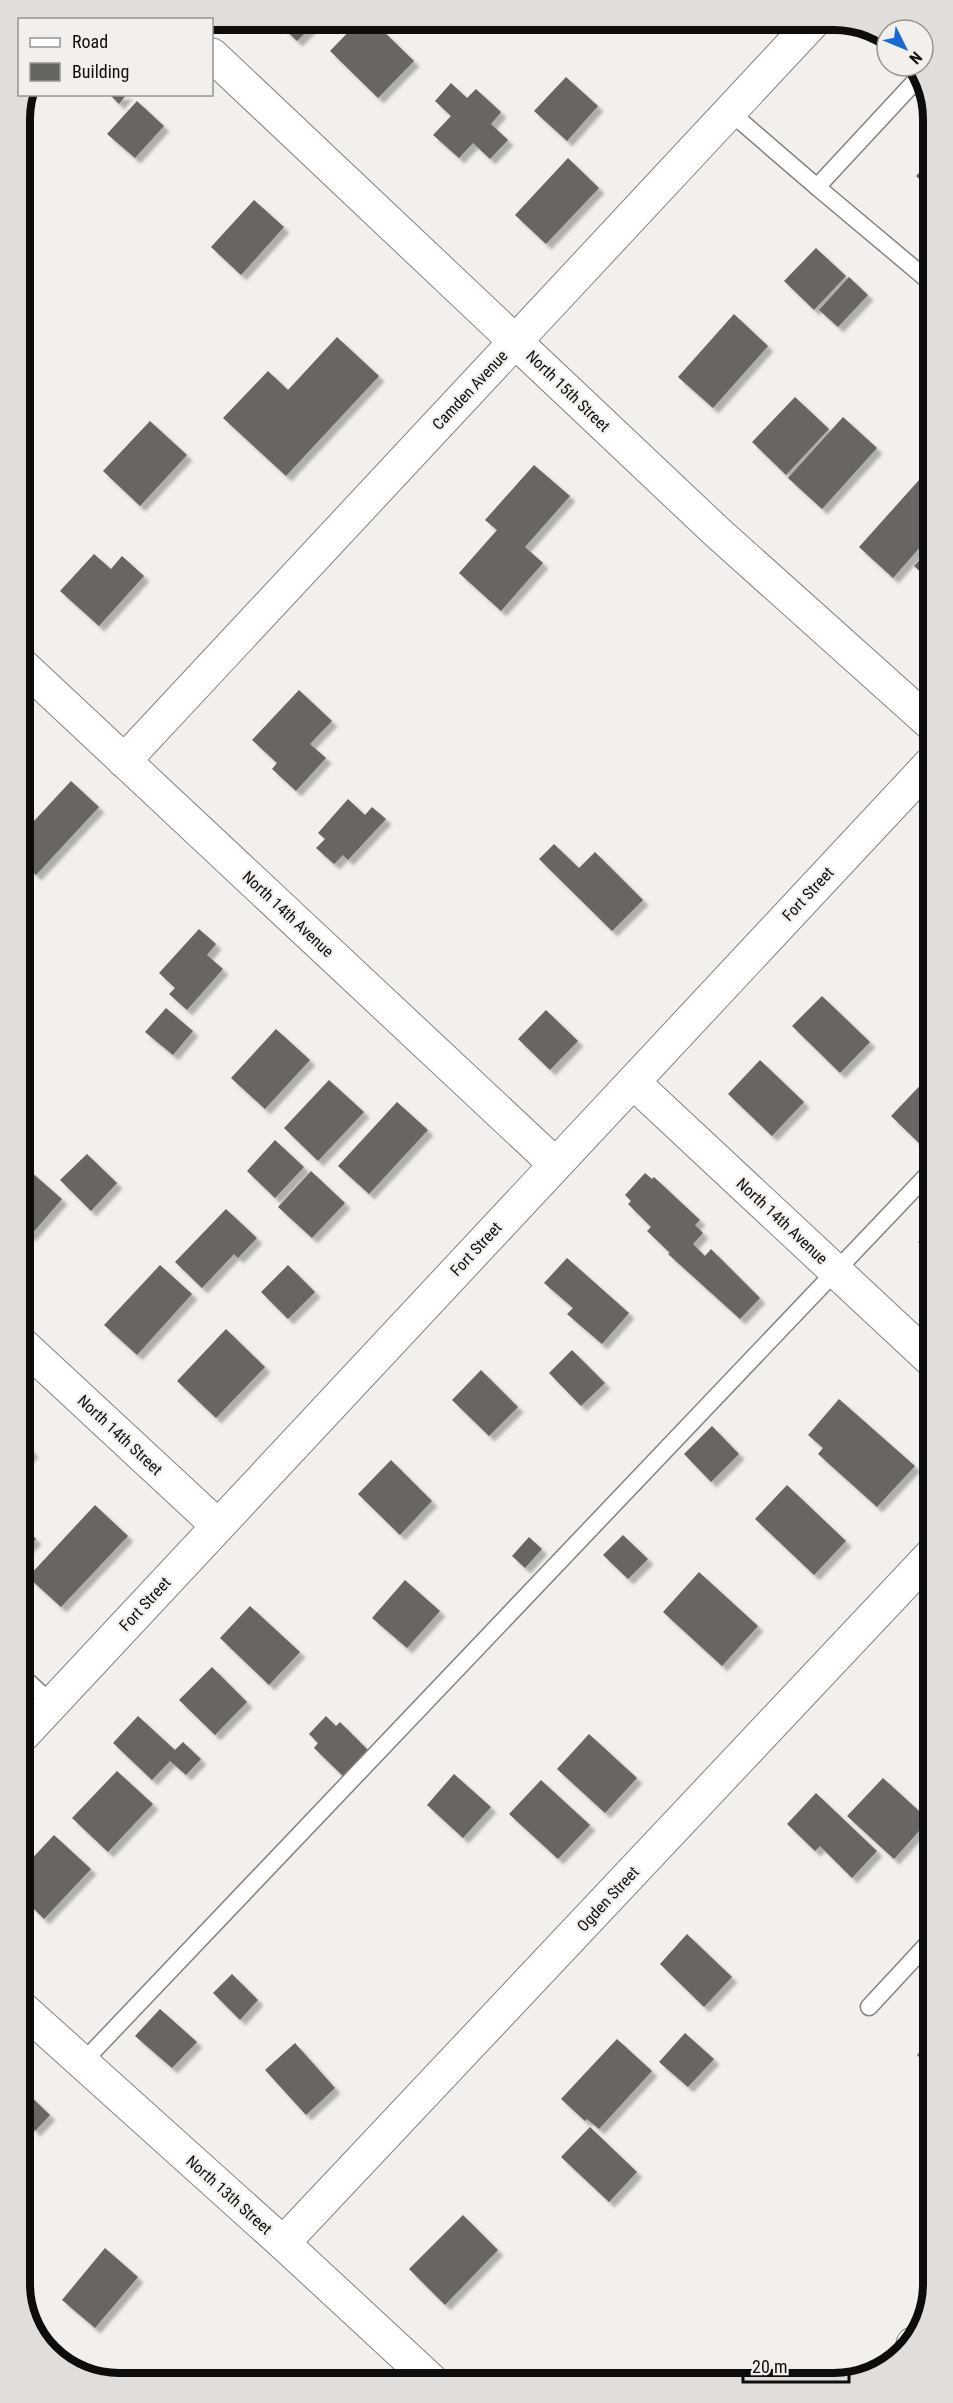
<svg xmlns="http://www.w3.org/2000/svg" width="953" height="2403" font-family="'Roboto Condensed',sans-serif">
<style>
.building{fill:#676562;filter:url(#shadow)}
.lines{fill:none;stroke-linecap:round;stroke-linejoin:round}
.service-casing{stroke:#858380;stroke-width:19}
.minor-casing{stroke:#858380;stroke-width:35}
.tertiary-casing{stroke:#858380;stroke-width:35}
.service{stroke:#fff;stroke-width:16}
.minor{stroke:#fff;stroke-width:33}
.tertiary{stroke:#fff;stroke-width:33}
.labels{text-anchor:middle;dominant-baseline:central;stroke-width:4.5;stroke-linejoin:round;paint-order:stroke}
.street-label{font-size:16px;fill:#0e0d0c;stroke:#f2efec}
.rim{fill:none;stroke:#0e0d0c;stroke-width:8}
</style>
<defs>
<filter id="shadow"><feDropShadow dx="5.5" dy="5.5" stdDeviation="1.5" flood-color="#0004"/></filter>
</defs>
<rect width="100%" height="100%" fill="#f2efec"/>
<g class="building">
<polygon points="356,24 376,24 414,61 378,98 330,51"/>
<polygon points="280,25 313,25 297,41"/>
<polygon points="566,77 598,106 567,141 534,111"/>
<polygon points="451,83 467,98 476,89 501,112 491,124 508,140 490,159 473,143 459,158 433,135 451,116 435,101"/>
<polygon points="109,94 127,94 119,104"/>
<polygon points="137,101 164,126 135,158 107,134"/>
<polygon points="568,158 599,188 546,244 515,215"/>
<polygon points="928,163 929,188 916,176"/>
<polygon points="254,200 284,227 241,275 211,247"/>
<polygon points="816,248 846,276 814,310 784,281"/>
<polygon points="849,277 868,295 838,327 819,310"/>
<polygon points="734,314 768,346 713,408 678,377"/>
<polygon points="337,337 379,376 286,476 223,418 268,371 288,390"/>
<polygon points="795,397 829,429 786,475 752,442"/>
<polygon points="843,417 877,448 822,509 788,478"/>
<polygon points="150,421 187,455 140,506 103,471"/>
<polygon points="534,465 570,496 525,547 543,563 501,611 459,573 497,530 485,520"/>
<polygon points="919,480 929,489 929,537 893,578 859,547"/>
<polygon points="929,550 929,580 914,566"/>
<polygon points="94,554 111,569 122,556 144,576 99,626 60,591"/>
<polygon points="299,690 332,721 310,744 326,758 296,791 272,769 277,763 252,740"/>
<polygon points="71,781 99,807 36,875 21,862 21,835"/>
<polygon points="348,799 365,815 372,807 386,819 348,860 343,855 334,864 316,848 325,839 318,833"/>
<polygon points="554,844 579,868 595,852 643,900 612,931 539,859"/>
<polygon points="199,929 216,944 207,955 223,969 187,1010 169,994 175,988 159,973"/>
<polygon points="822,996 870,1042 840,1073 792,1026"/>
<polygon points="166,1008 193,1031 173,1055 145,1032"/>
<polygon points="546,1010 578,1041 550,1070 518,1039"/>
<polygon points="276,1029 310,1060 265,1109 231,1078"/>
<polygon points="760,1060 804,1102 772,1136 728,1094"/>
<polygon points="931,1074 931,1137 922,1146 891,1116"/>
<polygon points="329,1080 364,1112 318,1161 284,1128"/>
<polygon points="397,1102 428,1130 369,1194 338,1166"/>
<polygon points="275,1140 304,1167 275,1198 247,1171"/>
<polygon points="87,1154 117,1183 91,1211 60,1180"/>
<polygon points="22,1164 62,1199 30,1236 22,1229"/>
<polygon points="311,1171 345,1203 312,1238 278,1207"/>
<polygon points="645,1173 652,1179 654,1177 700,1220 695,1225 703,1233 693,1244 705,1256 711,1249 760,1298 740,1319 668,1254 670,1253 647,1231 651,1227 628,1204 631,1201 625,1195"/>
<polygon points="226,1209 257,1238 238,1258 234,1254 202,1288 175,1262"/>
<polygon points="931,1229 931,1255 918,1242"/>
<polygon points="567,1258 629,1313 602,1344 567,1314 573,1308 544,1283"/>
<polygon points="160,1265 192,1294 137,1355 104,1325"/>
<polygon points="288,1265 315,1292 288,1319 261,1292"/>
<polygon points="226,1329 265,1367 216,1418 177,1381"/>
<polygon points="572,1350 605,1383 581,1406 549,1373"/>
<polygon points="481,1370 518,1407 489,1436 452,1400"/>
<polygon points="839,1399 915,1466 877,1507 818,1454 823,1448 808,1435"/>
<polygon points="712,1426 739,1454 711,1482 684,1454"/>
<polygon points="23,1442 33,1452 23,1462"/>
<polygon points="391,1460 432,1501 400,1535 358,1494"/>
<polygon points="787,1485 846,1541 814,1575 755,1519"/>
<polygon points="95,1505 128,1536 61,1607 28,1577"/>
<polygon points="23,1527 36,1539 23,1552"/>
<polygon points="623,1535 648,1559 628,1579 603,1555"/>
<polygon points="529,1537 542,1549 525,1568 512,1556"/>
<polygon points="699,1572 758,1626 722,1666 663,1612"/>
<polygon points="405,1580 440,1611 407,1648 372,1618"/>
<polygon points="250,1606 300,1652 269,1685 220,1638"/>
<polygon points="212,1667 247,1702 215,1735 179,1700"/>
<polygon points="138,1716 175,1750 183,1742 201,1759 186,1775 170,1761 152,1780 113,1743"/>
<polygon points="326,1716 336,1726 340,1722 373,1755 348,1781 314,1748 318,1743 309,1734"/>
<polygon points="589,1734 637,1778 605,1813 557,1769"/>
<polygon points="117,1771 153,1804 108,1852 72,1818"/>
<polygon points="454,1774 491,1807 463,1838 427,1805"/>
<polygon points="883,1778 929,1820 894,1859 847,1816"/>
<polygon points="541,1780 590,1825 558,1859 509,1814"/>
<polygon points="816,1793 877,1851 852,1878 820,1846 815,1851 787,1824"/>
<polygon points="54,1835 91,1869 44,1919 24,1899 24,1867"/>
<polygon points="687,1934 732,1977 704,2007 660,1964"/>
<polygon points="232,1974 258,2000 240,2020 213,1993"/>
<polygon points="160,2009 197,2042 172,2068 135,2036"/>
<polygon points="685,2033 714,2059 688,2087 659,2062"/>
<polygon points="933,2038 933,2071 917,2055"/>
<polygon points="617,2039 652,2071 599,2129 587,2119 585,2121 561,2099"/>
<polygon points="295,2043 335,2088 306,2115 265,2070"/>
<polygon points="24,2090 50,2115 35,2131 24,2120"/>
<polygon points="590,2127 637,2172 609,2202 561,2157"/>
<polygon points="463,2215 498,2250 445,2305 409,2269"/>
<polygon points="105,2248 138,2277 95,2328 62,2300"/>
</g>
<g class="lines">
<defs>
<g id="service">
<polyline points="914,82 928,95"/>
<polyline points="730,112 817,187 920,76"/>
<polyline points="817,187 929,281"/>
<polyline points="23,1677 52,1704"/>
<polyline points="869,2007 933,1938"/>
<polyline points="81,2064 931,1171"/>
</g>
<g id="minor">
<polyline points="212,55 717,532 930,723"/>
<polyline points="21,664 555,1164"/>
<polyline points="124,761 815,20"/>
<polyline points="633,1082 931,1360"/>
<polyline points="22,1344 217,1525"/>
<polyline points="24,2010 283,2243 432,2381"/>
<polyline points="283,2243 932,1554"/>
<polyline points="913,2345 913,2344"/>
</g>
<polyline id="tertiary" points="23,1735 930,764"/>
</defs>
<use href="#service" class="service-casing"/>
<use href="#minor" class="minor-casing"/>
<use href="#tertiary" class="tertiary-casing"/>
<use href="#service" class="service"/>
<use href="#minor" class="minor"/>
<use href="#tertiary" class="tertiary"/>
</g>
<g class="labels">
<g class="street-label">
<text transform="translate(470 390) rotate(-47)">Camden Avenue</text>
<text transform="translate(568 391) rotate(44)">North 15th Street</text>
<text transform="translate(808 894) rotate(-47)">Fort Street</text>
<text transform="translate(288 914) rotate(43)">North 14th Avenue</text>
<text transform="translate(782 1221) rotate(43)">North 14th Avenue</text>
<text transform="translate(476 1249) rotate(-47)">Fort Street</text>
<text transform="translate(120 1435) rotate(43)">North 14th Street</text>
<text transform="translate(145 1604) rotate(-47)">Fort Street</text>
<text transform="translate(608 1899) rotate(-47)">Ogden Street</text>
<text transform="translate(229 2195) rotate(42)">North 13th Street</text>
</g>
</g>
<path d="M0 0H953V2403H0ZM119 30H834A89 89 0 0 1 923 119V2284A89 89 0 0 1 834 2373H119A89 89 0 0 1 30 2284V119A89 89 0 0 1 119 30Z" fill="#e0ddda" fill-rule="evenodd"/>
<path class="rim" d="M119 30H834A89 89 0 0 1 923 119V2284A89 89 0 0 1 834 2373H119A89 89 0 0 1 30 2284V119A89 89 0 0 1 119 30Z"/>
<rect x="18" y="18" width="195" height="78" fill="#f2efec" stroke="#979592" stroke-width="1.5"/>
<rect x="30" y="38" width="30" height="9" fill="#ffffff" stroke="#979592" stroke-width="1.5"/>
<text x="72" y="48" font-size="18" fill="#0e0d0c">Road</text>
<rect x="30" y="63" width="30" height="18" fill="#676562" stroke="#979592" stroke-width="1.5"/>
<text x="72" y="78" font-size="18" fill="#0e0d0c">Building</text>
<g transform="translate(905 48) rotate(133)"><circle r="28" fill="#f2efec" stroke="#979592" stroke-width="1.5"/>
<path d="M0-4.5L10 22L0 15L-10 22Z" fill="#156ad3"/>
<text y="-9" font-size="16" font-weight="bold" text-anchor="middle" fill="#0e0d0c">N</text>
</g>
<path d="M743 2373v9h106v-9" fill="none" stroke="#0e0d0c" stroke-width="3"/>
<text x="752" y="2373" font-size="18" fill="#0e0d0c" stroke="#f2efec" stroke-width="4.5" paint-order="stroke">20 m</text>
</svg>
